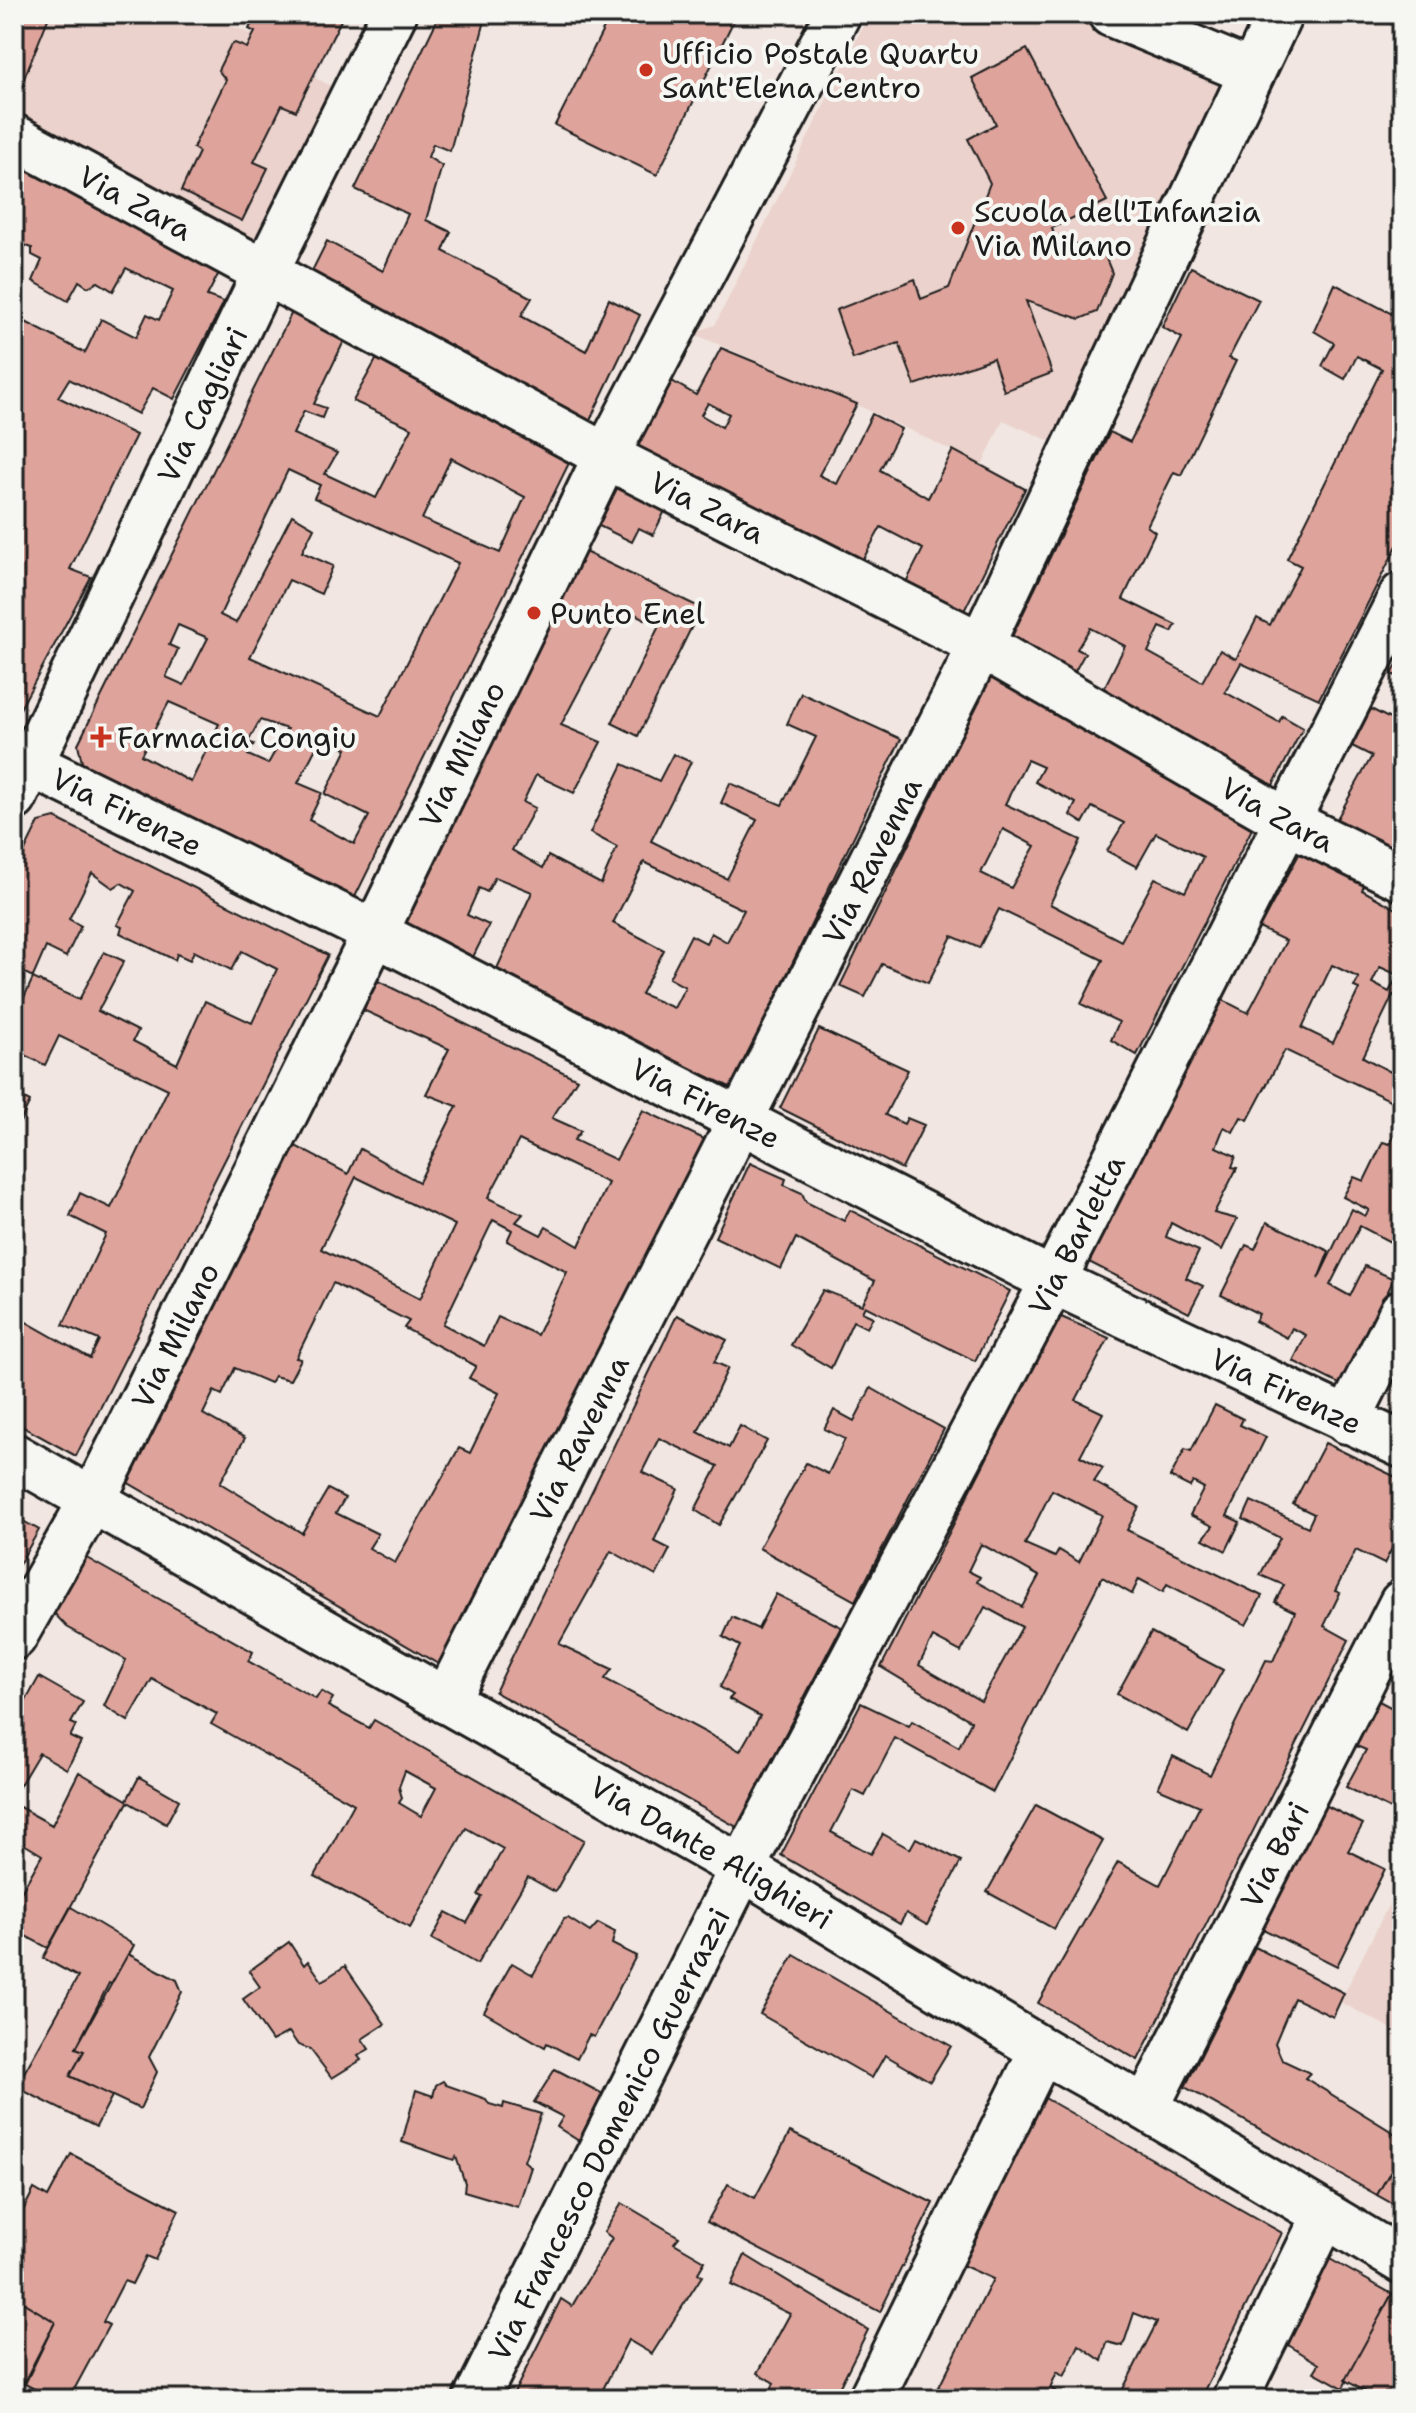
<svg xmlns="http://www.w3.org/2000/svg" width="1416" height="2413" font-family="'Shantell Sans',sans-serif">
<style>
.built{fill:#ebd2cc}
.building{fill:#dea49c;stroke:#1c1c1c;stroke-width:2;fill-rule:evenodd}
.lines{fill:none;stroke-linecap:round;stroke-linejoin:round}
.minor-casing{stroke:#1c1c1c;stroke-width:50}
.tertiary-casing{stroke:#1c1c1c;stroke-width:50}
.minor{stroke:#f6f6f2;stroke-width:44}
.tertiary{stroke:#f6f6f2;stroke-width:44}
.poi-dot{fill:#c8321e;stroke:#f6f6f2;stroke-width:3}
.labels{text-anchor:middle;dominant-baseline:central;stroke-width:8;stroke-linejoin:round;paint-order:stroke}
.poi-label{font-size:30px;fill:#1c1c1c;stroke:#f6f6f2;text-anchor:start}
.street-label{font-size:30px;fill:#1c1c1c;stroke:#f6f6f2}
</style>
<rect width="100%" height="100%" fill="#f1e6e1"/>
<filter id="ink" filterUnits="userSpaceOnUse"><feTurbulence type="fractalNoise" baseFrequency=".0125" numOctaves="2"/><feDisplacementMap in="SourceGraphic" scale="16" xChannelSelector="R" yChannelSelector="G"/><feConvolveMatrix kernelMatrix="1 2 1 2 8 2 1 2 1" color-interpolation-filters="sRGB"/></filter>
<g filter="url(#ink)">
<g class="built">
<polygon points="50,14 203,14 254,35 250,44 331,86 252,247 14,119 14,103"/>
<polygon points="869,14 1067,14 1224,81 1050,441 1003,420 982,465 845,399 692,333 715,325"/>
<polygon points="1402,1878 1402,2034 1340,2002"/>
</g>
<g class="building">
<polygon points="14,14 50,14 14,103"/>
<polygon points="256,14 344,14 296,111 282,105 254,162 268,168 242,221 181,191 199,152 193,148 226,80 218,70 230,46 235,43 247,48 255,32 249,29"/>
<polygon points="440,14 486,17 450,151 433,144 428,157 442,166 426,220 451,232 443,251 532,298 521,316 586,351 609,299 640,315 588,424 310,275 327,241 383,271 408,214 355,189"/>
<polygon points="611,14 737,14 657,175 555,125"/>
<polygon points="1027,49 1107,201 1052,228 1054,235 1105,256 1112,273 1097,312 1080,319 1026,301 1052,373 1004,391 993,358 915,385 899,343 853,359 836,310 915,279 921,299 949,288 990,183 968,139 996,124 972,78"/>
<polygon points="14,161 220,271 207,296 224,302 174,399 153,388 138,414 69,379 58,397 136,435 70,569 91,577 14,720 14,316 85,353 101,319 136,337 147,314 159,320 173,291 126,268 113,291 98,282 88,287 79,281 68,301 33,281 42,260 32,255 32,248 14,241"/>
<polygon points="1191,267 1259,300 1229,358 1236,361 1181,475 1174,472 1147,526 1155,532 1123,599 1176,625 1172,632 1160,627 1148,652 1202,682 1220,650 1236,659 1257,618 1270,625 1301,566 1287,559 1382,369 1357,356 1345,379 1322,366 1334,343 1314,331 1335,284 1402,319 1402,536 1319,699 1241,663 1225,692 1279,722 1282,716 1303,728 1270,791 1099,698 1125,646 1090,628 1077,649 1085,653 1069,682 1006,649 1110,432 1130,442 1182,338 1162,327"/>
<path d="M292,312L345,339L314,404L326,408L322,418L304,411L293,434L337,453L325,474L376,498L412,428L353,401L381,351L573,455L354,899L83,767L78,744ZM451,458L525,497L500,553L422,519ZM288,470L320,485L314,498L458,563L380,716L250,657L289,580L321,594L333,566L302,552L314,528L292,515L236,623L220,615ZM178,625L208,638L184,685L166,677L178,649L169,645ZM169,702L219,724L191,782L141,755ZM260,720L287,729L268,764L248,755L254,744L248,742ZM321,738L347,749L325,794L369,816L354,844L309,820L322,793L298,783Z"/>
<path d="M721,348L857,404L819,475L837,484L872,414L901,429L880,470L928,498L953,450L1025,489L958,623L901,592L923,549L881,527L857,570L636,449L670,380L696,395ZM708,403L729,414L722,427L701,415Z"/>
<polygon points="621,478 669,503 653,535 639,528 632,542 597,525"/>
<path d="M585,552L701,608L638,736L612,723L659,626L623,608L561,725L601,742L574,793L536,775L523,802L535,808L512,850L543,868L548,856L601,884L617,847L590,833L623,764L659,781L673,754L691,762L651,841L727,879L757,820L721,803L730,783L782,805L816,737L787,724L801,693L901,739L732,1088L494,975L532,892L495,877L487,892L479,888L467,915L489,925L472,959L401,924ZM644,862L744,910L727,942L711,933L706,943L691,935L669,978L685,987L674,1008L641,994L664,950L613,923Z"/>
<polygon points="1402,655 1402,679 1392,674"/>
<path d="M990,677L1256,821L1137,1055L1111,1040L1119,1022L1081,1004L1103,960L999,909L979,948L952,936L928,983L882,964L865,997L840,986ZM1027,760L1043,767L1035,782L1076,803L1070,815L1083,823L1092,807L1124,823L1107,851L1137,867L1156,833L1203,857L1185,892L1155,878L1121,941L1050,904L1081,840L1005,804ZM1003,829L1035,846L1011,888L981,873Z"/>
<polygon points="1371,709 1402,725 1400,858 1334,824 1372,756 1352,746"/>
<polygon points="55,818 328,955 76,1456 14,1422 14,1315 90,1358 99,1340 63,1325 106,1234 70,1216 80,1193 111,1208 168,1089 59,1036 45,1065 14,1050 14,1019 33,978 79,1000 104,952 124,961 98,1011 138,1031 133,1041 177,1064 205,1001 252,1023 277,969 242,951 231,970 194,951 190,960 177,954 175,960 120,933 122,927 117,925 135,891 121,883 113,888 92,873 69,919 81,926 66,957 46,947 33,977 14,968 14,873 39,822"/>
<path d="M1303,847L1367,879L1362,890L1402,912V999L1393,995L1363,1057L1402,1078V1101L1400,1105L1285,1050L1248,1120L1241,1117L1233,1132L1224,1127L1216,1147L1236,1156L1232,1167L1237,1168L1214,1213L1237,1219L1222,1250L1171,1223L1166,1237L1199,1251L1186,1278L1203,1286L1189,1313L1087,1261L1223,1000L1248,1013L1286,941L1259,928ZM1332,965L1359,978L1354,987L1359,989L1333,1043L1302,1028ZM1380,967L1398,975L1389,992L1372,983Z"/>
<path d="M378,981L577,1079L552,1118L581,1131L574,1140L616,1160L643,1110L706,1140L440,1665L127,1482L290,1143L348,1174L360,1149L419,1182L457,1106L426,1094L449,1049L363,1010ZM519,1140L608,1183L579,1246L546,1227L541,1235L516,1222L523,1214L488,1198ZM356,1177L455,1225L420,1299L321,1249ZM493,1220L512,1230L507,1241L567,1272L537,1335L498,1317L484,1346L443,1324ZM333,1283L409,1321L404,1328L476,1366L469,1378L499,1393L470,1453L459,1448L395,1563L369,1548L378,1534L336,1513L345,1498L328,1489L302,1533L220,1483L245,1438L203,1414L214,1391L222,1395L235,1368L270,1383L274,1376L290,1380L301,1359L296,1358Z"/>
<polygon points="819,1029 908,1070 885,1115 904,1124 907,1118 924,1125 902,1169 780,1108"/>
<polygon points="14,1094 30,1102 14,1134"/>
<polygon points="1402,1120 1402,1237 1398,1246 1360,1226 1330,1285 1350,1296 1365,1266 1394,1279 1341,1385 1293,1361 1306,1335 1292,1328 1287,1338 1255,1321 1259,1314 1221,1295 1246,1245 1255,1249 1267,1222 1329,1251 1318,1279 1352,1209 1365,1216 1369,1210 1343,1197 1354,1177 1364,1181 1383,1142 1390,1144"/>
<polygon points="750,1163 786,1179 784,1185 802,1193 806,1202 844,1221 850,1210 1010,1291 975,1361 865,1306 862,1312 873,1317 867,1328 853,1321 831,1368 791,1345 823,1290 862,1305 875,1281 796,1238 781,1269 715,1237"/>
<polygon points="677,1315 727,1340 714,1362 728,1368 698,1432 729,1448 740,1426 767,1441 719,1525 695,1510 718,1466 659,1438 642,1472 678,1489 654,1541 670,1549 656,1576 611,1551 559,1644 612,1669 605,1679 740,1751 760,1716 729,1699 733,1695 720,1687 740,1646 723,1637 732,1617 758,1629 776,1594 841,1627 737,1827 495,1692"/>
<path d="M1059,1316L1109,1338L1076,1400L1103,1413L1080,1456L1103,1468L1094,1482L1139,1507L1127,1530L1262,1596L1246,1625L1167,1584L1163,1592L1139,1579L1132,1594L1102,1577L993,1792L895,1738L865,1796L853,1790L831,1832L871,1854L883,1834L910,1849L916,1838L961,1861L927,1925L906,1913L900,1924L781,1855L861,1703L909,1726L912,1721L959,1747L971,1721L881,1667ZM1052,1490L1102,1515L1079,1562L1059,1550L1055,1557L1025,1544ZM981,1544L1039,1576L1022,1607L977,1582L980,1577L968,1571ZM985,1607L1022,1627L981,1701L919,1665L933,1637L961,1652Z"/>
<polygon points="871,1388 944,1429 855,1601 759,1548 806,1463 828,1474 845,1439 824,1429 834,1410 854,1421"/>
<polygon points="1215,1405 1243,1419 1240,1425 1266,1437 1227,1516 1240,1522 1226,1551 1203,1539 1213,1526 1190,1515 1204,1488 1193,1482 1190,1487 1170,1477 1185,1449 1191,1451"/>
<polygon points="1325,1443 1402,1480 1402,1529 1384,1564 1356,1550 1335,1591 1340,1593 1324,1626 1349,1640 1138,2060 1038,2003 1118,1862 1160,1885 1200,1806 1158,1788 1173,1756 1210,1775 1266,1660 1273,1661 1295,1612 1275,1602 1284,1585 1260,1575 1280,1538 1243,1519 1251,1501 1308,1527 1314,1514 1293,1504"/>
<polygon points="14,1516 39,1530 14,1573"/>
<path d="M83,1556L253,1652L248,1661L316,1699L321,1691L333,1698L328,1706L369,1728L374,1720L584,1840L555,1892L528,1877L477,1964L432,1939L446,1912L467,1923L482,1897L478,1895L503,1849L466,1828L410,1928L315,1876L354,1804L211,1724L217,1714L152,1679L128,1721L104,1706L126,1660L67,1627L52,1611ZM405,1771L436,1788L421,1816L399,1803L402,1798L399,1787Z"/>
<polygon points="1151,1632 1223,1670 1188,1733 1117,1694"/>
<polygon points="39,1677 83,1702 71,1723 76,1725 70,1737 81,1742 67,1769 39,1753 14,1795 14,1722"/>
<polygon points="1377,1700 1402,1713 1402,1815 1346,1787 1366,1750 1354,1745"/>
<polygon points="79,1772 127,1800 139,1777 179,1800 166,1824 128,1802 48,1948 14,1930 14,1905 42,1855 14,1838 14,1804 52,1825"/>
<polygon points="1036,1805 1103,1841 1054,1929 987,1892"/>
<polygon points="1325,1805 1363,1824 1348,1851 1385,1869 1337,1966 1263,1929"/>
<polygon points="71,1907 134,1945 113,1985 109,1983 76,2048 84,2051 70,2076 112,2096 96,2127 16,2087 78,1977 43,1958"/>
<polygon points="568,1918 590,1932 598,1923 615,1932 612,1944 636,1956 594,2037 589,2035 577,2059 547,2043 545,2047 484,2012 512,1963 533,1975 564,1919"/>
<polygon points="289,1942 304,1965 308,1961 322,1981 345,1966 385,2024 362,2039 369,2049 358,2056 361,2060 332,2078 310,2049 298,2045 289,2032 272,2041 243,1999 260,1987 249,1971"/>
<polygon points="1255,1947 1344,1993 1333,2017 1294,1998 1275,2043 1282,2060 1310,2073 1305,2078 1402,2138 1399,2157 1377,2195 1185,2087"/>
<polygon points="128,1954 177,1980 182,1992 149,2057 157,2072 140,2109 70,2076 84,2051 76,2048"/>
<polygon points="794,1955 951,2046 930,2081 885,2055 872,2078 760,2014"/>
<polygon points="555,2069 603,2094 579,2141 557,2127 563,2117 534,2102"/>
<polygon points="443,2081 446,2085 486,2099 489,2104 503,2108 504,2103 541,2114 524,2161 531,2167 518,2207 464,2191 465,2183 456,2157 454,2160 402,2142 416,2090 433,2096 436,2085"/>
<polygon points="1043,2097 1282,2233 1200,2399 1112,2399 1115,2391 1121,2393 1157,2322 1134,2313 1123,2346 1107,2342 1102,2361 1079,2345 1064,2377 1057,2372 1050,2388 1057,2392 1053,2399 946,2399 936,2393 993,2279 962,2265"/>
<polygon points="790,2132 933,2203 880,2312 707,2222 728,2184 755,2198"/>
<polygon points="71,2154 179,2210 155,2260 146,2256 132,2284 124,2281 103,2322 109,2325 69,2399 53,2399 25,2384 55,2322 14,2297 14,2269 22,2254 14,2249 14,2228 34,2189 48,2197"/>
<polygon points="1400,2155 1402,2156 1402,2209 1377,2195"/>
<polygon points="622,2203 679,2237 674,2243 705,2261 698,2273 702,2276 652,2354 628,2340 598,2399 511,2399 561,2299 572,2306 612,2238 604,2232"/>
<polygon points="745,2255 868,2330 834,2398 826,2393 822,2399 767,2399 774,2383 758,2373 790,2314 731,2285"/>
<polygon points="1328,2258 1392,2294 1343,2388 1314,2372 1319,2364 1285,2343"/>
<polygon points="1392,2294 1402,2300 1402,2399 1379,2399 1345,2380"/>
<polygon points="14,2297 55,2322 21,2388 14,2384"/>
</g>
<g class="lines">
<defs>
<g id="minor">
<polyline points="1111,14 1251,72"/>
<path id="s1" d="M14,137L606,456L981,645L1285,820L1402,878"/>
<path id="s2" d="M14,756L375,933L1053,1281L1402,1445"/>
<polyline points="1347,1421 1402,1312"/>
<path id="s3" d="M14,1637L100,1486L375,933L606,456L838,14"/>
<path id="s4" d="M446,1701L981,645L1280,14"/>
<path id="s5" d="M1146,2108L1402,1603"/>
<path id="s6" d="M476,2399L742,1868L1053,1281L1402,595"/>
<polyline points="871,2399 1042,2050"/>
<polyline points="1235,2399 1324,2217"/>
</g>
<g id="tertiary">
<path id="s7" d="M14,798L265,273L394,14"/>
<path id="s8" d="M14,1456L742,1868L1042,2050L1146,2108L1402,2261"/>
</g>
</defs>
<use href="#minor" class="minor-casing"/>
<use href="#tertiary" class="tertiary-casing"/>
<use href="#minor" class="minor"/>
<use href="#tertiary" class="tertiary"/>
</g>
</g>
<g class="poi-dot">
<circle cx="646" cy="70" r="8"/>
<circle cx="958" cy="228" r="8"/>
<circle cx="534" cy="613" r="8"/>
<path d="M97 725h8v8h8v8h-8v8h-8v-8h-8v-8h8z"/>
</g>
<g class="labels">
<g class="poi-label">
<text x="662" y="53">Ufficio Postale Quartu<tspan x="662" dy="34">Sant'Elena Centro</tspan></text>
<text x="974" y="211">Scuola dell'Infanzia<tspan x="974" dy="34">Via Milano</tspan></text>
<text x="550" y="613">Punto Enel</text>
<text x="117" y="737">Farmacia Congiu</text>
</g>
<g class="street-label">
<text stroke="none"><textPath href="#s1" startOffset="138">Via Zara</textPath></text>
<text stroke="none"><textPath href="#s7" startOffset="436">Via Cagliari</textPath></text>
<text stroke="none"><textPath href="#s1" startOffset="786">Via Zara</textPath></text>
<text stroke="none"><textPath href="#s3" startOffset="990">Via Milano</textPath></text>
<text stroke="none"><textPath href="#s2" startOffset="126">Via Firenze</textPath></text>
<text stroke="none"><textPath href="#s1" startOffset="1434">Via Zara</textPath></text>
<text stroke="none"><textPath href="#s4" startOffset="942">Via Ravenna</textPath></text>
<text stroke="none"><textPath href="#s2" startOffset="774">Via Firenze</textPath></text>
<text stroke="none"><textPath href="#s6" startOffset="1310">Via Barletta</textPath></text>
<text stroke="none"><textPath href="#s3" startOffset="342">Via Milano</textPath></text>
<text stroke="none"><textPath href="#s2" startOffset="1422">Via Firenze</textPath></text>
<text stroke="none"><textPath href="#s4" startOffset="294">Via Ravenna</textPath></text>
<text stroke="none"><textPath href="#s8" startOffset="802">Via Dante Alighieri</textPath></text>
<text stroke="none"><textPath href="#s5" startOffset="284">Via Bari</textPath></text>
<text stroke="none"><textPath href="#s6" startOffset="296">Via Francesco Domenico Guerrazzi</textPath></text>
</g>
</g>
<rect width="1416" height="2413" fill="none" stroke="#f6f6f2" stroke-width="48"/>
<rect x="24" y="24" width="1368" height="2365" fill="none" stroke="#1c1c1c" stroke-width="3" filter="url(#ink)"/>
</svg>
